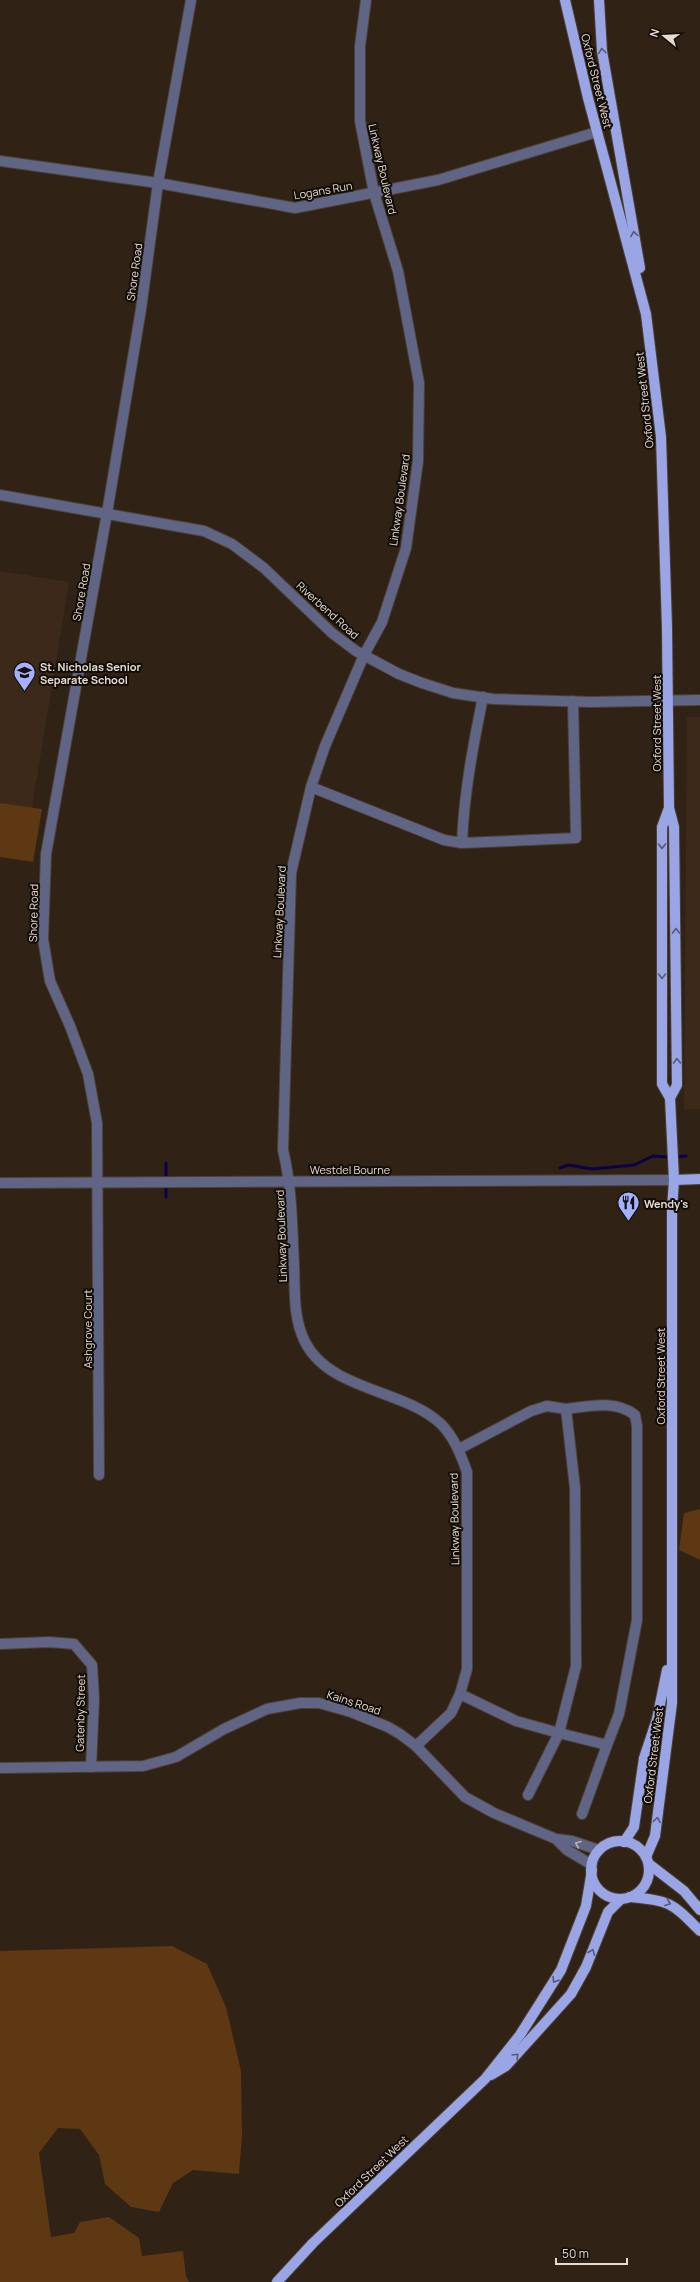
<svg xmlns="http://www.w3.org/2000/svg" width="700" height="2282" font-family="Manrope,sans-serif">
<style>
.built{fill:#3d2919}
.green{fill:#5e3713}
.lines{fill:none;stroke-linecap:round;stroke-linejoin:round}
.stream{stroke:#0c0142;stroke-width:3}
.minor-casing{stroke:#4e4034;stroke-width:12}
.major-casing{stroke:#4e4034;stroke-width:12}
.minor{stroke:#606585;stroke-width:10}
.major{stroke:#9aa5e6;stroke-width:10}
.oneway{stroke:#565977}
.oneway2{stroke:#b7b2b8}
.labels{text-anchor:middle;dominant-baseline:central;stroke-width:4;stroke-linejoin:round;paint-order:stroke}
.street-label{font-size:11px;fill:#e6dbd4;stroke:#130d08}
.poi-label{font-size:11px;font-weight:bold;fill:#e6dbd4;stroke:#130d08;text-anchor:start}
</style>
<rect width="100%" height="100%" fill="#312216"/>
<g class="built">
<polygon points="0,571 69,582 32,808 0,803"/>
<polygon points="687,717 700,717 700,1109 684,1109"/>
</g>
<g class="green">
<polygon points="0,803 42,809 33,862 0,857"/>
<polygon points="700,1509 700,1560 679,1550 684,1513"/>
<polygon points="172,1946 207,1964 226,2007 241,2071 242,2136 239,2174 193,2170 173,2183 159,2212 131,2207 105,2184 99,2155 80,2129 58,2128 39,2153 51,2237 74,2233 80,2222 109,2217 139,2238 142,2256 183,2251 186,2276 189,2282 0,2282 0,1951"/>
</g>
<g class="lines">
<g class="stream">
<polyline points="560,1168 569,1165 592,1169 634,1165 653,1156 668,1157 686,1156"/>
<polyline points="166,1197 166,1163"/>
</g>
<defs>
<g id="minor">
<path d="M366,0L360,46V121L374,193L398,271L419,383L418,461L406,548L382,622L364,655L325,746L311,787L291,873L283,1150C292,1188 292,1225 294,1265C295,1291 293,1318 305,1342C330,1391 404,1389 441,1424C454,1437 461,1455 467,1472V1669L460,1694L451,1713L416,1746"/>
<polyline points="0,161 158,183 295,208 438,180 597,132"/>
<polyline points="0,495 204,531 232,544 264,568 332,633 356,651 399,674 422,683 453,693 493,699 591,702 700,700"/>
<path d="M483,697C473,746 464,793 462,843L576,838L573,701"/>
<polyline points="311,787 444,840 462,843"/>
<polyline points="0,1183 674,1180"/>
<polyline points="459,1449 531,1411 547,1406 566,1409"/>
<polyline points="99,1475 97,1123 88,1074 70,1026 50,981 43,939 46,854 107,513 141,309 158,183 191,0"/>
<polyline points="0,1644 49,1642 74,1644 92,1665 94,1699 91,1767"/>
<polyline points="460,1694 516,1721 559,1733 528,1795"/>
<polyline points="0,1768 143,1766 176,1757 224,1729 267,1709 300,1703 319,1703 351,1712 388,1727 400,1734 416,1746 465,1797 494,1813 556,1839 572,1841 599,1850"/>
<path d="M582,1814L607,1745L559,1733L576,1666L575,1488L566,1409C590,1406 615,1400 635,1415L637,1426V1620L619,1714L607,1745"/>
<polyline points="556,1839 567,1850 592,1865"/>
</g>
<g id="major">
<polyline points="565,0 588,98 646,314 661,437 667,628 669,808 674,827 677,1085 670,1098"/>
<polyline points="599,0 602,51 640,268"/>
<polyline points="674,1180 700,1179"/>
<circle cx="620" cy="1870" r="29"/>
<polyline points="624,1842 634,1827 644,1758 657,1719 667,1670"/>
<polyline points="646,1857 655,1836 672,1703 672,1209 674,1180 670,1098 662,1084 662,827 669,808"/>
<polyline points="649,1864 684,1891 700,1910"/>
<path d="M630,1897C671,1901 671,1902 700,1931"/>
<polyline points="491,2075 506,2066 571,1994 586,1967 608,1912 621,1899"/>
<polyline points="277,2282 313,2243 485,2079 520,2035 561,1970 586,1906 592,1870"/>
</g>
</defs>
<use href="#minor" class="minor-casing"/>
<use href="#major" class="major-casing"/>
<use href="#minor" class="minor"/>
<use href="#major" class="major"/>
</g>
<defs><path id="oneway-chevron" d="M-2-3.5L2.5 0L-2 3.5" fill="none" stroke-width="1.6" stroke-linecap="round" stroke-linejoin="round"/></defs>
<g class="oneway">
<use href="#oneway-chevron" transform="translate(602 51) rotate(-97)"/>
<use href="#oneway-chevron" transform="translate(634 234) rotate(-100)"/>
<use href="#oneway-chevron" transform="translate(662 846) rotate(90)"/>
<use href="#oneway-chevron" transform="translate(676 931) rotate(-90)"/>
<use href="#oneway-chevron" transform="translate(662 976) rotate(90)"/>
<use href="#oneway-chevron" transform="translate(677 1061) rotate(-91)"/>
<use href="#oneway-chevron" transform="translate(657 1820) rotate(-83)"/>
<use href="#oneway-chevron" transform="translate(668 1903) rotate(20)"/>
<use href="#oneway-chevron" transform="translate(592 1952) rotate(-68)"/>
<use href="#oneway-chevron" transform="translate(555 1980) rotate(122)"/>
<use href="#oneway-chevron" transform="translate(516 2056) rotate(-46)"/>
</g>
<use class="oneway2" href="#oneway-chevron" transform="translate(578 1844) rotate(-157)"/>
<defs>
<symbol id="school-pin" viewBox="-11 -11 22 30"><path d="M0 17L-7.5 6A9.5 9.5 0 1 1 7.5 6Z" fill="#a5b1fc" stroke="#130d08"/><path d="M0-5L7-2L0 1L-7-2ZM-4 1L0 2.5L4 1V4Q0 6-4 4Z" fill="#111"/></symbol>
<symbol id="restaurant-pin" viewBox="-11 -11 22 30"><path d="M0 17L-7.5 6A9.5 9.5 0 1 1 7.5 6Z" fill="#a5b1fc" stroke="#130d08"/><path d="M-5-6h1v4h1v-4h1v4h1v-4h1v5L-1.5 .5V6h-2V.5L-5-1ZM5-6V6H3V1.5H1.5Q1.5-4 5-6Z" fill="#111"/></symbol>
</defs>
<g fill-rule="evenodd">
<use href="#school-pin" x="12" y="660" width="25" height="34"/>
<use href="#restaurant-pin" x="616" y="1190" width="25" height="34"/>
</g>
<g class="labels">
<g class="street-label">
<text transform="translate(597 81) rotate(76)">Oxford Street West</text>
<text transform="translate(383 169) rotate(77)">Linkway Boulevard</text>
<text transform="translate(323 190) rotate(-10)">Logans Run</text>
<text transform="translate(134 272) rotate(-82)">Shore Road</text>
<text transform="translate(644 400) rotate(-96)">Oxford Street West</text>
<text transform="translate(399 500) rotate(-82)">Linkway Boulevard</text>
<text transform="translate(81 592) rotate(-80)">Shore Road</text>
<text transform="translate(328 610) rotate(42)">Riverbend Road</text>
<text transform="translate(656 723) rotate(-90)">Oxford Street West</text>
<text transform="translate(279 912) rotate(-87)">Linkway Boulevard</text>
<text transform="translate(33 913) rotate(-89)">Shore Road</text>
<text x="350" y="1169">Westdel Bourne</text>
<text transform="translate(281 1236) rotate(-92)">Linkway Boulevard</text>
<text transform="translate(87 1329) rotate(-90)">Ashgrove Court</text>
<text transform="translate(660 1376) rotate(-90)">Oxford Street West</text>
<text transform="translate(454 1519) rotate(-91)">Linkway Boulevard</text>
<text transform="translate(354 1702) rotate(18)">Kains Road</text>
<text transform="translate(80 1713) rotate(-89)">Gatenby Street</text>
<text transform="translate(653 1755) rotate(-83)">Oxford Street West</text>
<text transform="translate(371 2171) rotate(-44)">Oxford Street West</text>
</g>
<g class="poi-label">
<text x="40" y="666">St. Nicholas Senior<tspan x="40" dy="13">Separate School</tspan></text>
<text x="644" y="1203">Wendy's</text>
</g>
</g>
<g transform="translate(664 36) rotate(288)" stroke="#130d08" stroke-width="3" paint-order="stroke">
<path d="M0-3L7 15L0 10L-7 15Z" fill="#e6dbd4"/>
<text y="-6" font-size="11" font-weight="bold" text-anchor="middle" fill="#e6dbd4">N</text>
</g>
<path d="M556 2258v6h71v-6" fill="none" stroke="#e6dbd4" stroke-width="2"/>
<text x="562" y="2258" font-size="12" fill="#e6dbd4" stroke="#130d08" stroke-width="3" paint-order="stroke">50 m</text>
</svg>
